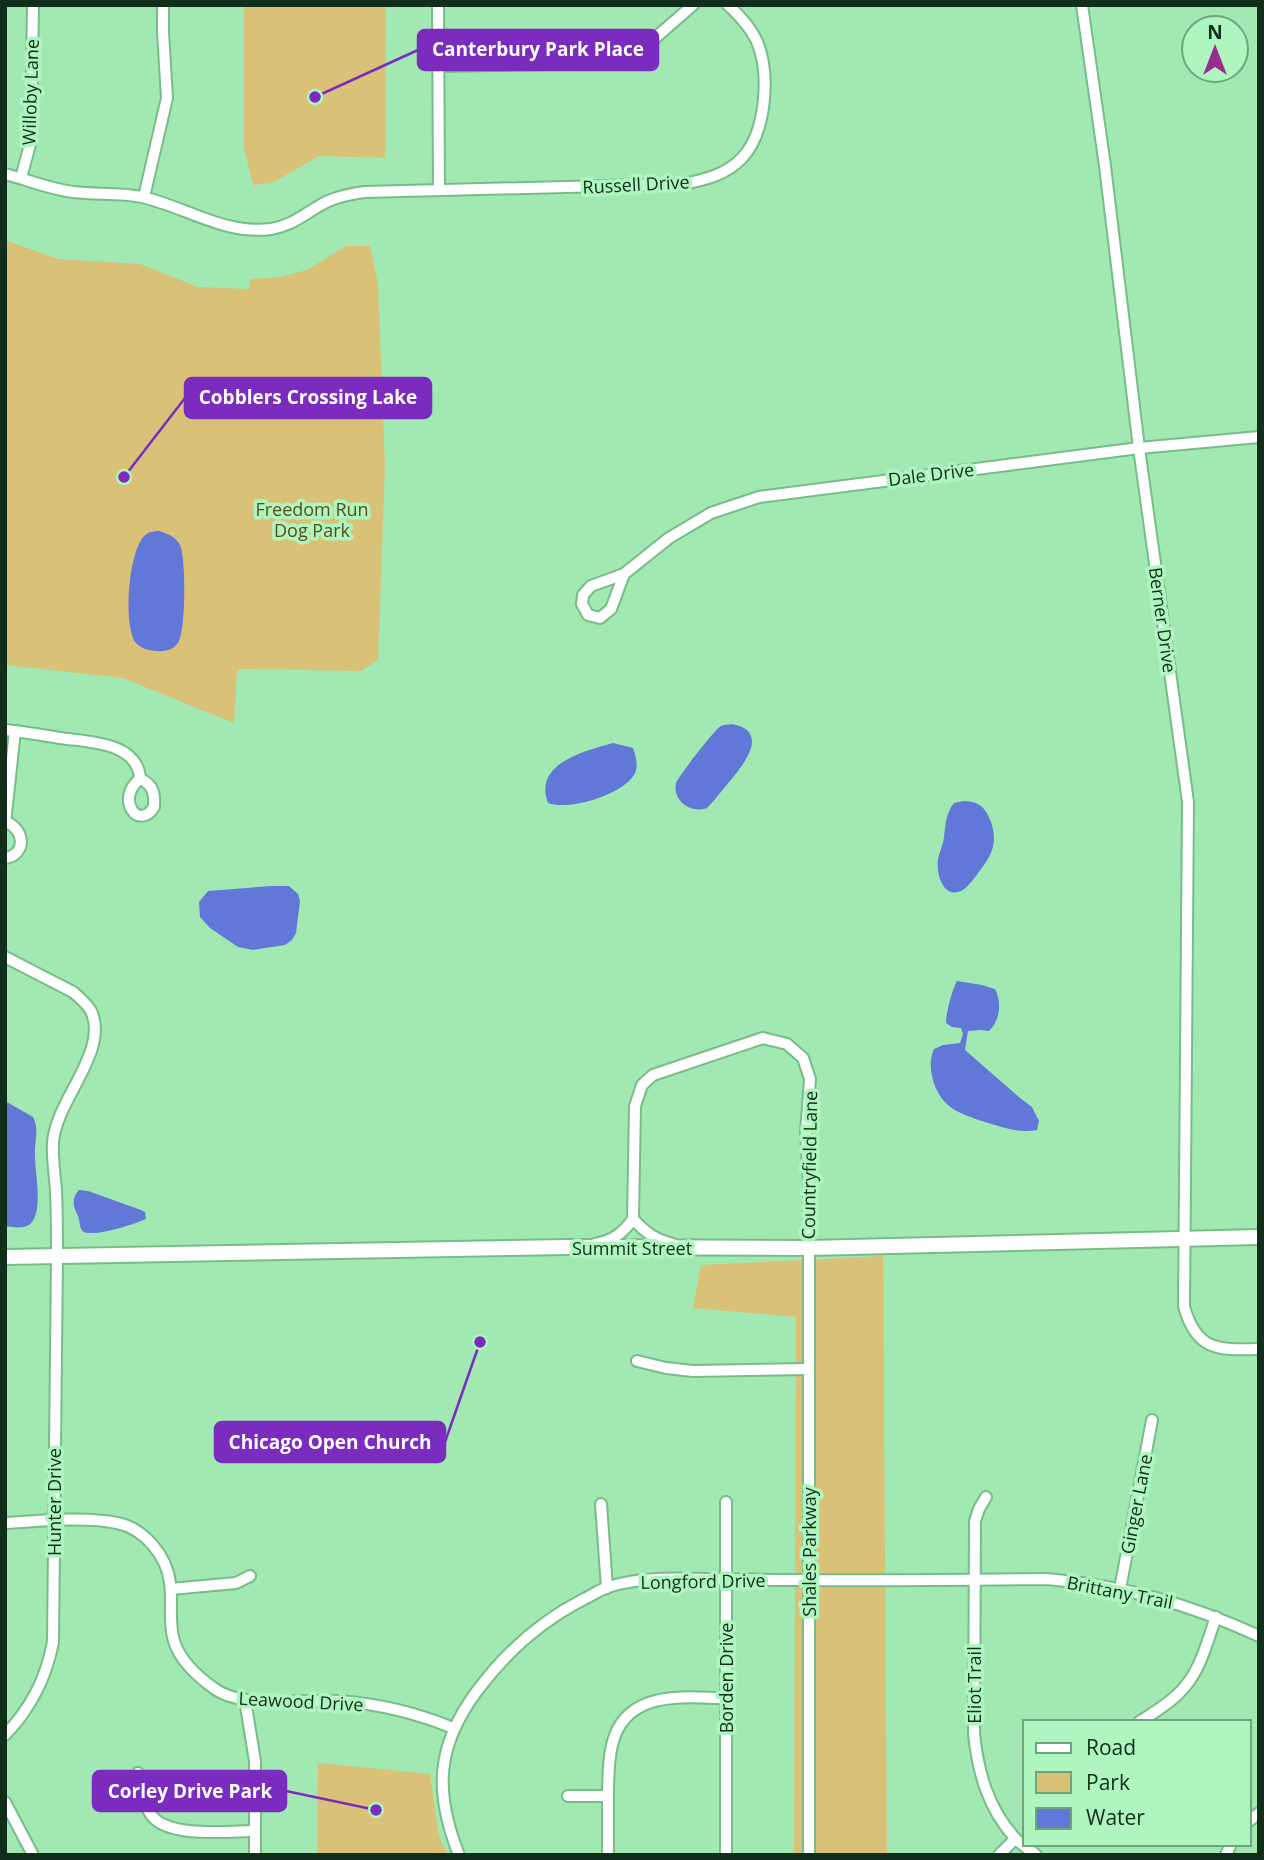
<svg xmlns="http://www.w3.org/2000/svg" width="1264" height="1860" font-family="'Open Sans',sans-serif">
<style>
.green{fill:#dac178}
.water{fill:#6278d9}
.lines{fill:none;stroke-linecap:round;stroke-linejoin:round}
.minor-casing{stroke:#77bd89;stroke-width:14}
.major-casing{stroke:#77bd89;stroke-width:18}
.minor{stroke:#fff;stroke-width:10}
.major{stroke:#fff;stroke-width:14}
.labels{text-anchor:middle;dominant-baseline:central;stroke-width:7;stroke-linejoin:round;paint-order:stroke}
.street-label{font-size:18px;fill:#112e1a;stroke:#aef5bf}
.park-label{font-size:18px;fill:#5c4c19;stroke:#aef5bf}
.leader{fill:none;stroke:#7b2cbf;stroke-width:2.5}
.callout-dot{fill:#7b2cbf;stroke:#aef5bf;stroke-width:2.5}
.callout{fill:#7b2cbf;stroke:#7b2cbf;stroke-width:2.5}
.callout-label{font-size:19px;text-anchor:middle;font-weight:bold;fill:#fff}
</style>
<rect width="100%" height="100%" fill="#a1e8b2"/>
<g class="green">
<polygon points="244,5 386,5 385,158 319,156 272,183 253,185 244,148"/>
<polygon points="5,240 58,259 140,264 198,287 249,289 250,279 280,277 307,270 346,246 370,246 378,283 385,466 378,660 361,671 237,669 234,723 123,678 5,665"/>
<polygon points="883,1256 887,1855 794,1855 796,1317 693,1308 701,1265"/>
<polygon points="318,1763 430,1774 439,1837 448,1855 317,1855"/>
</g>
<g class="water">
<path d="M159,531C168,534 175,536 180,545C186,558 186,628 179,641C175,649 167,652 157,651C151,651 142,649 137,644C122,629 128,543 148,533C149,532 157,531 159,531Z"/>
<path d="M732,724C774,732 739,770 725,787C719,794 714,801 707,808C691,814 672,801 676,783C678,777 715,729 721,726C724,724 728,725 732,724Z"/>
<path d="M613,743L633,748C636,757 639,767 634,775C622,795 568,811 548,803C533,763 585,751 613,743Z"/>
<path d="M964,801C980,802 985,807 991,822C999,846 990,857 976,876C972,881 967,888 961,891C942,899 936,872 938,859C939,854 941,849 943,843C946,828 944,816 954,803Z"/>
<polygon points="271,886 289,886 298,894 300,901 296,933 292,940 285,945 253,950 238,947 210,928 200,917 199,902 208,891"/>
<path d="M957,981L982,985L995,989C1002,1002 1000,1021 989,1031L981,1030L968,1031L965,1050L1020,1098L1032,1107L1039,1121L1037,1130C1019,1133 1005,1128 988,1123C960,1114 939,1108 932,1076C930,1067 930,1058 934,1049L943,1045L960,1043L963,1034L961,1028L952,1027L946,1023C946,1013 952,990 957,981Z"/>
<path d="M5,1101L33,1117C40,1130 34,1142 35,1156C35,1173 43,1208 32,1222C26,1230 13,1227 5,1226Z"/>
<path d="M79,1190L88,1191L141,1210L145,1212L146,1219C135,1224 95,1237 84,1232C79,1229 80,1221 78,1216C73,1206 71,1199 79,1190Z"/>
</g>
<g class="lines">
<defs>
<g id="minor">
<polyline points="438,5 439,190"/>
<path d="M1082,5L1105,166L1139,448L1188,802L1184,1306C1196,1351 1218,1350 1259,1349"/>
<polyline points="438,66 598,63 623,57 647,45 693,5"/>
<path d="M5,174C28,180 50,189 73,192C96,195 119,192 142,197C186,207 224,235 271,229C291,226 303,215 319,206C333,197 349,194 365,192L683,184C704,180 726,175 742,158C766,133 770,76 758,44C752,29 740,16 728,5"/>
<polyline points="21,178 31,141 33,5"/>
<polyline points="144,197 167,98 163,32 163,5"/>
<polyline points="624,574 611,609 600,618 588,615 582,604 583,595 591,586 624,574 669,538 711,513 759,497 1139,448 1259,437"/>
<path d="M5,730C24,732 42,735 60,738C86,742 138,741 140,779C153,784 155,794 154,807C138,832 115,798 140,779"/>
<polyline points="5,823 15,731"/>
<path d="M5,858C27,855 25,829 6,822"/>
<path d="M5,957L73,992C79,997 87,1004 91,1011C110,1051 55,1101 53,1143C52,1159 55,1175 56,1191C57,1213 57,1235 57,1256L53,1642C46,1679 31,1708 5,1735"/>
<polyline points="633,1219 635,1106 642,1085 653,1075 763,1038 787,1044 803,1058 810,1079 806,1133 809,1182 809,1855"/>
<path d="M595,1244C613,1241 623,1233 633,1219C646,1233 654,1239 673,1244"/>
<polyline points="637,1361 666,1368 693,1371 809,1369"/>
<path d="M986,1497L979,1509L975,1521L974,1734C978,1772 988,1808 1014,1837C1020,1844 1029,1849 1036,1855"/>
<polyline points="601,1504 607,1588"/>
<path d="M5,1523C38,1521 85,1516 117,1523C144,1528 167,1556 170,1583C173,1602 168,1622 174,1641C180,1661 198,1677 215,1689C243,1709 304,1699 340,1701C379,1704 417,1713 453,1728"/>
<polyline points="171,1589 236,1583 250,1576"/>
<polyline points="1120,1589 1152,1420"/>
<polyline points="245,1700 255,1761 255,1855"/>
<path d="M1139,1722C1153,1713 1169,1704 1180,1692C1200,1673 1207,1642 1216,1617"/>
<path d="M138,1773C140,1788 143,1804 152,1816C169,1838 229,1831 255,1831"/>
<polyline points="568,1796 608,1796"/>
<polyline points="5,1802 33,1855"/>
<polyline points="1248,1822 1259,1813"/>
<path d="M459,1855C434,1792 436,1746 477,1691C506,1652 541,1621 584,1599C592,1595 600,1590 608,1587C640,1577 675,1578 708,1579C738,1579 768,1580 798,1580C881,1581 964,1580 1047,1579C1125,1586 1187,1603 1259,1636"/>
<path d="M608,1855C608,1833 608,1811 608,1789C609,1751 610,1713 655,1701C677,1695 703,1698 726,1698"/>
<polyline points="726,1855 726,1502"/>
<polyline points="999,1855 1015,1839"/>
<polyline points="1226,1855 1231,1844"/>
</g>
<polyline id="major" points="5,1257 567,1247 808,1248 1259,1237"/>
</defs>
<use href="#minor" class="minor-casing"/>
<use href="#major" class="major-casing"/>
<use href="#minor" class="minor"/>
<use href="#major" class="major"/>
</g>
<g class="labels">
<g class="street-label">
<text transform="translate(30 92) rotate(-88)">Willoby Lane</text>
<text transform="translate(636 184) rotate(-3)">Russell Drive</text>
<text transform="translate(931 474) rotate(-7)">Dale Drive</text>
<text transform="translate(1163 620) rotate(82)">Berner Drive</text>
<text transform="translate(809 1165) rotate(-89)">Countryfield Lane</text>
<text x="632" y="1248">Summit Street</text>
<text transform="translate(54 1502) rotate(-90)">Hunter Drive</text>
<text transform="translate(1136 1504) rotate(-79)">Ginger Lane</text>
<text transform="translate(809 1552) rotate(-90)">Shales Parkway</text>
<text transform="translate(703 1581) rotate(-1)">Longford Drive</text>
<text transform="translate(1120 1592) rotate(11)">Brittany Trail</text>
<text transform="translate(726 1678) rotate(-90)">Borden Drive</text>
<text transform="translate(974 1685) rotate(-90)">Eliot Trail</text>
<text transform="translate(301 1701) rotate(3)">Leawood Drive</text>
</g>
<g class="park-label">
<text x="312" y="509">Freedom Run<tspan x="312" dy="21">Dog Park</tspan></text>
</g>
</g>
<path class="leader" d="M315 97L418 50M124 477L185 398M480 1342L445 1442M376 1810L286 1791"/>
<g class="callout-dot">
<circle cx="315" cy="97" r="7"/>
<circle cx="124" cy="477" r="7"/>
<circle cx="480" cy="1342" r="7"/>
<circle cx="376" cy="1810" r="7"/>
</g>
<g class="callout">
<rect x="418" y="30" width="240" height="40" rx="7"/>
<rect x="185" y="378" width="246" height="40" rx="7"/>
<rect x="215" y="1422" width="230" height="40" rx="7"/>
<rect x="93" y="1771" width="193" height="40" rx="7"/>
</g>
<g class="callout-label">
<text x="538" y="56">Canterbury Park Place</text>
<text x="308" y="404">Cobblers Crossing Lake</text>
<text x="330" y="1449">Chicago Open Church</text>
<text x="190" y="1798">Corley Drive Park</text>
</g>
<rect width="1264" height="1860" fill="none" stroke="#112e1a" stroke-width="14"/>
<rect x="1023" y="1720" width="228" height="126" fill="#aef5bf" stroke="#6fa57d" stroke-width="2"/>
<rect x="1036" y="1743" width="35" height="10" fill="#ffffff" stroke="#6fa57d" stroke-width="2"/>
<text x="1086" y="1755" font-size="21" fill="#112e1a">Road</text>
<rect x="1036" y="1772" width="35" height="21" fill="#dac178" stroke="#6fa57d" stroke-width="2"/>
<text x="1086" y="1790" font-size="21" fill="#112e1a">Park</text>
<rect x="1036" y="1808" width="35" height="21" fill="#6278d9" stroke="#6fa57d" stroke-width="2"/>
<text x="1086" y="1825" font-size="21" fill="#112e1a">Water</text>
<g transform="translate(1215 49)"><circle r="33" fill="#aef5bf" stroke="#6fa57d" stroke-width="2"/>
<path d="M0-5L12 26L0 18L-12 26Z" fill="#982d8f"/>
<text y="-10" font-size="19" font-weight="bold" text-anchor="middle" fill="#112e1a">N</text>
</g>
</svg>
